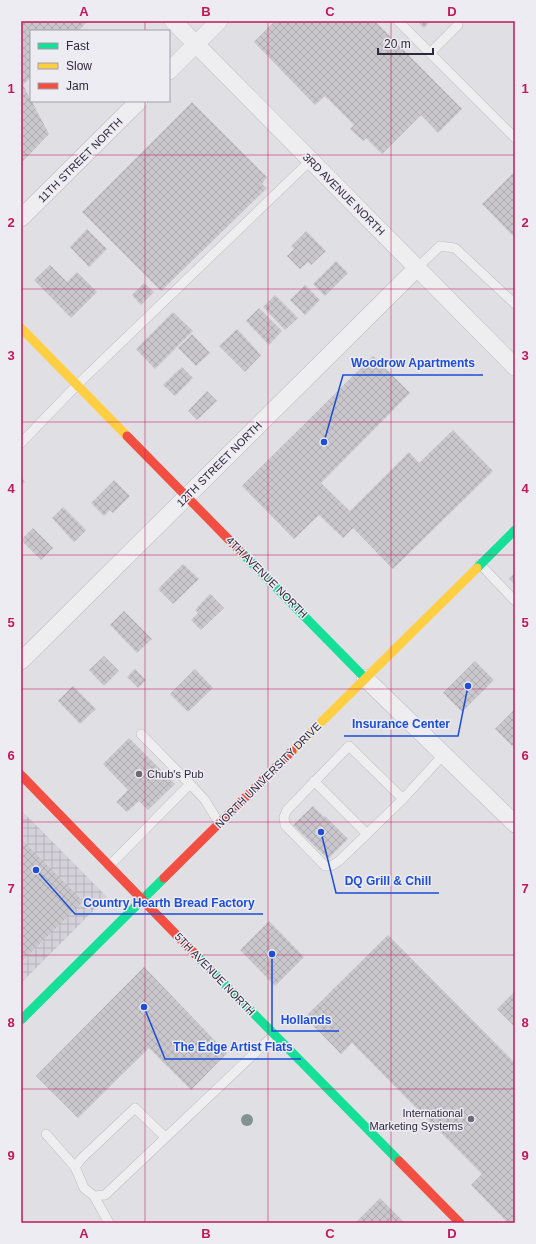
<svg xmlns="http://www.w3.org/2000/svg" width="536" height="1244" font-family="Helvetica,sans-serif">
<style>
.industrial{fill:url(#industrial-grid)}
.building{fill:url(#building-cross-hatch)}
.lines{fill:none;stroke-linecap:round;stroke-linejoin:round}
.lane-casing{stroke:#bebdc2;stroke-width:10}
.street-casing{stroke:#bebdc2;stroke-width:18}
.lane{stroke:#eeeef0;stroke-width:9}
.street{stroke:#eeeef0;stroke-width:17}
.fast{stroke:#16e098;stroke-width:9}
.slow{stroke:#ffcf43;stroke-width:9}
.jam{stroke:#f24e42;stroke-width:9}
.tree{fill:#82938d}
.grid{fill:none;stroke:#c2185b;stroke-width:1;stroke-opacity:0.55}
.poi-dot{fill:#6c6876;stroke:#eeecf3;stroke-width:1.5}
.labels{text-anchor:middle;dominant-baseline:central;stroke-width:3;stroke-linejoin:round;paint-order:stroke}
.street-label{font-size:11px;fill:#2e283b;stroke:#eeecf3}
.poi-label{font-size:11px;fill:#2e283b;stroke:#eeecf3;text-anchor:start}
.leader{fill:none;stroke:#1d4ed8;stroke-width:1.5}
.callout-dot{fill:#1d4ed8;stroke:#eeecf3;stroke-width:1.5}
.callout-label{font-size:12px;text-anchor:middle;font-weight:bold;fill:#1d4ed8;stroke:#eeecf3;stroke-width:3;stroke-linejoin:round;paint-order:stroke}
.neatline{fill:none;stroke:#c2185b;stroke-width:1.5}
.grid-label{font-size:13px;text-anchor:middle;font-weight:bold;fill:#c2185b}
</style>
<defs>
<pattern id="industrial-grid" width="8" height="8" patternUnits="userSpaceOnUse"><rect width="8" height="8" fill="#d4d1da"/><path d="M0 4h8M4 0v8" fill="none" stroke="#b6b3bc"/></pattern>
<pattern id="building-cross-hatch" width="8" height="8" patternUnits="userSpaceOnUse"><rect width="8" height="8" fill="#c9c7cc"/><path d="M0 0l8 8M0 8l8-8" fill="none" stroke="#adabb0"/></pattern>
</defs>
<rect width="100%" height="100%" fill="#e0dfe4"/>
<polygon class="industrial" points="21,810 107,897 21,983"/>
<g class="building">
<polygon points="21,21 88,21 78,31 31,31 31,77 23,85 49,134 21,163"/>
<polygon points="275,21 375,21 462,109 438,133 421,115 382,154 366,138 363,141 350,129 354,125 325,96 315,105 254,42"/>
<polygon points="417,21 430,21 424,28"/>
<polygon points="192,102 267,177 262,184 267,188 161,291 82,212"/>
<polygon points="515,171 515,238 482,204"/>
<polygon points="87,229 107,249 89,267 70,247"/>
<polygon points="306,231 326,251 311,265 308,262 300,269 287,256 294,249 291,246"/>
<polygon points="336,261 348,273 325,296 313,284"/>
<polygon points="50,265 67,282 77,272 97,292 71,318 34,280"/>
<polygon points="144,283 154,292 141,305 132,295"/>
<polygon points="305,285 320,300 305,315 290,300"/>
<polygon points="275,295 298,318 285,330 263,307"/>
<polygon points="259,308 282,331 269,345 246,321"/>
<polygon points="173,312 193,331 155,369 136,349"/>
<polygon points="237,329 261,355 245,372 219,346"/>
<polygon points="192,334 210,353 196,366 178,348"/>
<polygon points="373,356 410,393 321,483 350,511 409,452 419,463 453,430 493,471 393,569 353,528 343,538 319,515 294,539 242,486"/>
<polygon points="182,367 193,378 175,396 163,385"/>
<polygon points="207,391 217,401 197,420 188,411"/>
<polygon points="21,477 25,482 21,486"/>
<polygon points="114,480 130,496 113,513 110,510 104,516 91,503"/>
<polygon points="63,507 86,530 74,542 52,518"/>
<polygon points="33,528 53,548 41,560 21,540"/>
<polygon points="183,564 199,579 173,604 158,589"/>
<polygon points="515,573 515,585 509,579"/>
<polygon points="210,594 224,608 201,630 191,620 198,613 195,610"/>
<polygon points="124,611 152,639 137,653 110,625"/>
<polygon points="104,656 119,671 104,686 89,670"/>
<polygon points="475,661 494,680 462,712 443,693"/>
<polygon points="135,669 146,680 138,688 127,677"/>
<polygon points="195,669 213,688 188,712 170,694"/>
<polygon points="73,686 96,709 80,724 58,701"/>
<polygon points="515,709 515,743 512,746 495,729"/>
<polygon points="129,738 175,784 148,810 139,801 127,812 116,802 128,790 103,764"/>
<polygon points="313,806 324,817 325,816 348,839 328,859 293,825"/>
<polygon points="21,839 83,901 21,962"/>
<polygon points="269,921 304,957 275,986 240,950"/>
<polygon points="388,935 515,1063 515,1223 508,1223 471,1185 482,1174 352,1043 341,1054 305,1017"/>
<polygon points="144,967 227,1053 191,1090 149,1048 78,1118 36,1076"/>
<polygon points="515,991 515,1027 497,1009"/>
<polygon points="380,1198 405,1223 355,1223"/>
</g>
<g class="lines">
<defs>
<g id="lane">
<polyline points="398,21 515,138"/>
<polyline points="430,53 458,25"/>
<polyline points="417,268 440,246 455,248 515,304"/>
<polyline points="21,443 77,385 311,160"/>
<polyline points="480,564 515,601"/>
<polyline points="314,781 367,834"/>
<polyline points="190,784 205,800 219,823"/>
<polyline points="403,799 349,746 287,810 284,817 285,825 325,866 331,866 339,861 403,799 444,754"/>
<polyline points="109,866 190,784 141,734"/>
<polyline points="46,1134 75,1167"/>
<polyline points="165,1137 135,1108 81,1159 75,1167 84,1188 94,1196 105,1195 274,1035"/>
<polyline points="94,1196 109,1223"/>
</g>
<g id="street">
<polyline points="173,21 515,367"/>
<polyline points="169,71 219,21"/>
<polyline points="21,218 139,101"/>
<polyline points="21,661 417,268"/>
<polyline points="365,678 515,824"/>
</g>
</defs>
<use href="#lane" class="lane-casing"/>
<use href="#street" class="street-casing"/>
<use href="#lane" class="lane"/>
<use href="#street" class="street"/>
<g class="fast">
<polyline points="242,553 365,678"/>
<polyline points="477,568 515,530"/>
<polyline points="195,954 399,1161"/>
<polyline points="21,1020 164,878"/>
</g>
<g class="slow">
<polyline points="21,328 127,436"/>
<polyline points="292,751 477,568"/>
</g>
<g class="jam">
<polyline points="127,436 242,553"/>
<polyline points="21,775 195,954"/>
<polyline points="164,878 292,751"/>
<polyline points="399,1161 460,1223"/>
</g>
</g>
<circle class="tree" cx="247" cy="1120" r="6"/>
<path class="grid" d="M145,21V31M268,21V1223M391,21V1223M145,101V1223M21,155H515M21,289H515M21,422H515M21,555H515M21,689H515M21,822H515M21,955H515M21,1089H515"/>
<g class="poi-dot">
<circle cx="139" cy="774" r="4"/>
<circle cx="471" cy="1119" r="4"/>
</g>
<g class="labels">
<g class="street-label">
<text transform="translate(80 160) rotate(-45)">11TH STREET NORTH</text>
<text transform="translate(344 194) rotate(45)">3RD AVENUE NORTH</text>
<text transform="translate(219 464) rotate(-45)">12TH STREET NORTH</text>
<text transform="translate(267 577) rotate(45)">4TH AVENUE NORTH</text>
<text transform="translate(268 775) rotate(-45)">NORTH UNIVERSITY DRIVE</text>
<text transform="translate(215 974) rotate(46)">5TH AVENUE NORTH</text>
</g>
<g class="poi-label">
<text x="147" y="774">Chub's Pub</text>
<text x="463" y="1113" text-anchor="end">International<tspan x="463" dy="13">Marketing Systems</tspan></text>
</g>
</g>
<path class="leader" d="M324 442L343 375H483M468 686L458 736H344M321 832L336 893H439M36 870L75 914H263M272 954L272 1031H339M144 1007L165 1059H301"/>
<g class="callout-dot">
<circle cx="324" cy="442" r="4"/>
<circle cx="468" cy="686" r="4"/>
<circle cx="321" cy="832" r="4"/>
<circle cx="36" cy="870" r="4"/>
<circle cx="272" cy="954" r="4"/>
<circle cx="144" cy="1007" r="4"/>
</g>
<g class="callout-label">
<text x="413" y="367">Woodrow Apartments</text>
<text x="401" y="728">Insurance Center</text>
<text x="388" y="885">DQ Grill &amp; Chill</text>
<text x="169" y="907">Country Hearth Bread Factory</text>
<text x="306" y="1024">Hollands</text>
<text x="233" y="1051">The Edge Artist Flats</text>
</g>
<rect width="536" height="1244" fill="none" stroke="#eeecf3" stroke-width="44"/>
<rect x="30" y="30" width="140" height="72" fill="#eeecf3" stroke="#a19ea9"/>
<rect x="38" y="43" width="20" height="6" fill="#16e098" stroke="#a19ea9"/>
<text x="66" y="50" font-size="12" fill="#2e283b">Fast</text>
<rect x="38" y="63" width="20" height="6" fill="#ffcf43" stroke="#a19ea9"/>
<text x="66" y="70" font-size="12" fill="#2e283b">Slow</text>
<rect x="38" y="83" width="20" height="6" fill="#f24e42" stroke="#a19ea9"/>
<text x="66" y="90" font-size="12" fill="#2e283b">Jam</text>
<path d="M378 48v6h55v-6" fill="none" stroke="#2e283b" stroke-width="2"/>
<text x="384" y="48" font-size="12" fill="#2e283b" stroke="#eeecf3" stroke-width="3" paint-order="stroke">20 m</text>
<rect x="22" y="22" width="492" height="1200" class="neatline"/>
<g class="grid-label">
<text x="84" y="16">A</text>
<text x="206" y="16">B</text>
<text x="330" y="16">C</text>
<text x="452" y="16">D</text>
<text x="11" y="93">1</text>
<text x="525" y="93">1</text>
<text x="11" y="227">2</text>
<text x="525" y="227">2</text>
<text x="11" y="360">3</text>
<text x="525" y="360">3</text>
<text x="11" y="493">4</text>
<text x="525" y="493">4</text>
<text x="11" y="627">5</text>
<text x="525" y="627">5</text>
<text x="11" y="760">6</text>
<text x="525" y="760">6</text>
<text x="11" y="893">7</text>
<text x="525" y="893">7</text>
<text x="11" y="1027">8</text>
<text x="525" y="1027">8</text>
<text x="11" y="1160">9</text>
<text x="525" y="1160">9</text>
<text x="84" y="1238">A</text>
<text x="206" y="1238">B</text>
<text x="330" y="1238">C</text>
<text x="452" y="1238">D</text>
</g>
</svg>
